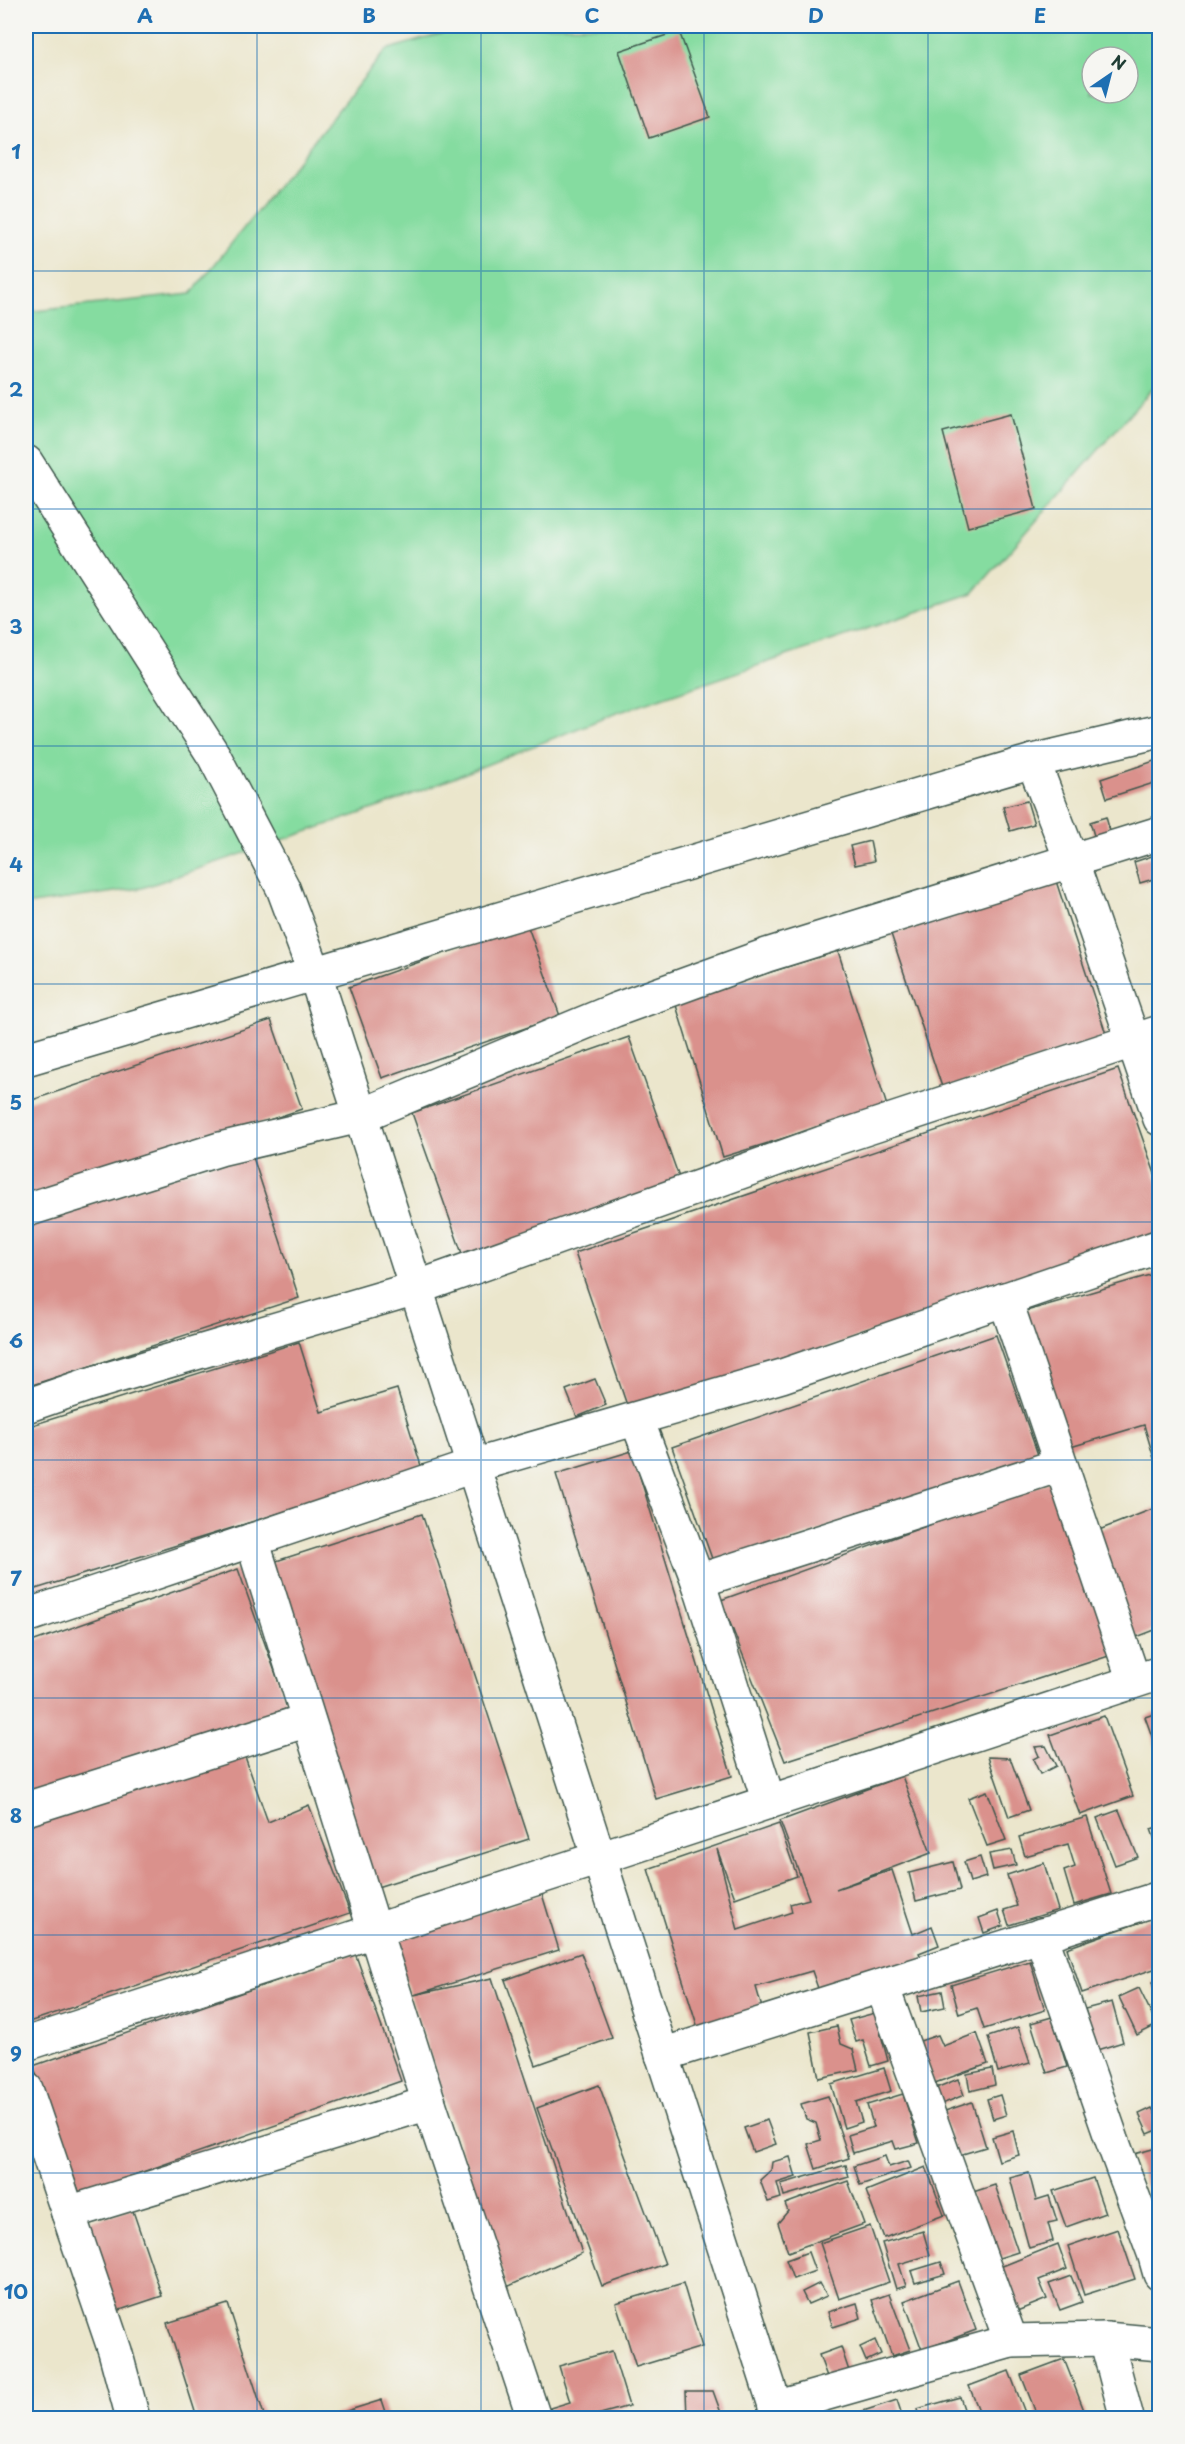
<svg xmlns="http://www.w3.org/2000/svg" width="1185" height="2444" font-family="'Playpen Sans',sans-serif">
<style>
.green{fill:#85dca0;stroke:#528c6a;stroke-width:1.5;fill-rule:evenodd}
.building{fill:#da918c}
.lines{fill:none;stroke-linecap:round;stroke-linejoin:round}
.minor-casing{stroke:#3e564b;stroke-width:36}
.minor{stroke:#fff;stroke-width:33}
.grid{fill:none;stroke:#1f6fb2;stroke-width:1.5;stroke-opacity:0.55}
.neatline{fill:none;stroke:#1f6fb2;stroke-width:2}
.grid-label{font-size:20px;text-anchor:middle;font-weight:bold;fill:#1f6fb2}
</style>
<rect width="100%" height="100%" fill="#f6f6f2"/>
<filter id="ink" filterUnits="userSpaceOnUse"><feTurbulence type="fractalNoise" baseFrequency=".0167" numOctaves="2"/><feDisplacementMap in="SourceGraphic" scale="12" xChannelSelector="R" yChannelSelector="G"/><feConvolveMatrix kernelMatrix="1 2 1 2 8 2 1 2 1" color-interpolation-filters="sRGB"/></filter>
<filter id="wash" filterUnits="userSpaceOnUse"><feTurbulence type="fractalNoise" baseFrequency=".008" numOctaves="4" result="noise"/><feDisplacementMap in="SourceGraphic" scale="24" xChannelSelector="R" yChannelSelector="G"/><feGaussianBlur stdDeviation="1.35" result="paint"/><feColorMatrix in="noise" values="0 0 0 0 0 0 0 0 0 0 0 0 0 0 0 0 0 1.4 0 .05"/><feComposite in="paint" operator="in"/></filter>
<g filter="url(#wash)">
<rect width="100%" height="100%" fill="#ebe6cc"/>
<path class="green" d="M467,26H1159V381L973,593L614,714L388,804L142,888L26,905V312L191,294L386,50ZM1092,57H1128V93H1092Z"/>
<g id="blocks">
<g class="building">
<polygon points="679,31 710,117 649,138 619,51"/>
<polygon points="1011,414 1036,509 968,527 943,432"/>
<polygon points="1160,759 1160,781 1107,798 1101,779"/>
<polygon points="1027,801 1034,824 1010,831 1003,807"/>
<polygon points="1106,817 1111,835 1095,839 1090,822"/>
<polygon points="870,841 874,861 855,865 850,846"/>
<polygon points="1155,855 1160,877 1140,883 1134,862"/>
<polygon points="1056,881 1107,1037 943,1090 891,934"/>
<polygon points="527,924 560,1016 382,1078 349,987"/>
<polygon points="838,951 887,1106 723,1157 675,1002"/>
<polygon points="271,1020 302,1109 26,1201 26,1102"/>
<polygon points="629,1037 681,1183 464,1259 412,1113"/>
<polygon points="1118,1069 1160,1188 1160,1235 630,1414 575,1253"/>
<polygon points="251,1151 299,1298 26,1387 26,1224"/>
<polygon points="1160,1272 1160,1475 1159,1475 1144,1425 1064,1449 1023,1312"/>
<polygon points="996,1335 1038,1455 715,1567 672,1447"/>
<polygon points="299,1342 321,1412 397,1389 422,1469 26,1592 26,1427"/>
<polygon points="595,1379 606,1405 577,1417 566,1390"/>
<polygon points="632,1451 732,1776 656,1799 556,1474"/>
<polygon points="1054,1480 1115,1654 785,1761 721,1600"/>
<polygon points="1155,1508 1160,1520 1160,1628 1134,1638 1094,1532"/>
<polygon points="422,1514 529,1839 374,1888 267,1564"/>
<polygon points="238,1569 288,1708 26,1802 26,1644"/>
<polygon points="1160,1712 1160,1756 1159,1756 1145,1717"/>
<polygon points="1104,1716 1133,1796 1080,1815 1050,1735"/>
<polygon points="1046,1746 1056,1766 1040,1774 1033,1759 1039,1756 1035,1747"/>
<polygon points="243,1751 268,1822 309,1805 350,1913 26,2023 26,1820"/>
<polygon points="988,1757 1010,1758 1029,1810 1009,1817"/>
<polygon points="902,1776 931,1853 836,1889 892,1870 913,1934 932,1926 939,1945 919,1953 922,1960 820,1994 812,1971 756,1987 762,2008 698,2028 648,1869 779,1824 797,1876 735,1898 717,1849 738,1930 792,1912 790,1904 809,1899 780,1821"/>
<polygon points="987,1791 1006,1840 987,1846 968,1798"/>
<polygon points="1119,1810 1138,1857 1115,1865 1097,1818"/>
<polygon points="1087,1817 1111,1894 1074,1905 1064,1871 1075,1867 1068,1844 1025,1856 1019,1837"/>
<polygon points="1160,1826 1160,1851 1159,1851 1151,1829"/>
<polygon points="1012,1850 1016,1865 993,1870 989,1854"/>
<polygon points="980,1857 986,1877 970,1882 964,1862"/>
<polygon points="953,1862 960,1890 916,1901 909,1873"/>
<polygon points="1044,1863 1058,1910 1009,1925 1004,1910 1017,1906 1007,1875"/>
<polygon points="542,1894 559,1950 414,1995 492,1978 582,2253 507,2287 392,1941"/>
<polygon points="998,1911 1003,1926 984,1933 979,1918"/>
<polygon points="1155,1917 1160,1930 1160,1967 1082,1993 1067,1948"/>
<polygon points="355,1953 401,2081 80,2194 33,2066"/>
<polygon points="581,1953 612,2038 536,2065 505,1980"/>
<polygon points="1030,1961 1045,2010 984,2029 977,2008 959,2014 951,1985"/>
<polygon points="1160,1980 1160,2004 1159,2004 1152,1982"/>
<polygon points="1139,1988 1157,2025 1137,2035 1119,1997"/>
<polygon points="942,1991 945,2007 921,2012 918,1996"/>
<polygon points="1112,2002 1123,2042 1097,2050 1085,2009"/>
<polygon points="875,2013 888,2061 871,2066 863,2040 856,2042 849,2020"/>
<polygon points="1052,2017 1067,2067 1047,2073 1031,2023"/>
<polygon points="837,2026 841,2044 853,2049 858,2070 819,2078 810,2032"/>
<polygon points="1018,2027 1030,2063 998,2072 988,2037"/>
<polygon points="977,2033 988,2064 932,2084 917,2042 938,2035 943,2046"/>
<polygon points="884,2068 891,2091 856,2102 862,2122 844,2128 831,2084"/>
<polygon points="992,2069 995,2085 970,2091 967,2074"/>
<polygon points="958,2079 964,2095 937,2106 931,2090"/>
<polygon points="599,2085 665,2264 602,2286 537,2108"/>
<polygon points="903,2094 919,2143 896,2149 893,2141 853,2153 848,2135 874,2127 867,2105"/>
<polygon points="1000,2095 1006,2115 993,2119 987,2099"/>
<polygon points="828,2096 849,2158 816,2169 808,2144 821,2140 816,2123 806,2119 801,2104"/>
<polygon points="972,2102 986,2147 956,2156 942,2112"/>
<polygon points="1152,2108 1160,2123 1160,2129 1148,2134 1139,2114"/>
<polygon points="767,2120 776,2144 753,2152 744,2128"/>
<polygon points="1013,2131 1019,2155 999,2161 992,2137"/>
<polygon points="1160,2147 1160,2222 1134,2154"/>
<polygon points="885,2156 889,2167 908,2161 911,2168 860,2185 854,2166"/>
<polygon points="790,2157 796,2177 777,2183 781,2198 768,2202 760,2180 771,2170 772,2162"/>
<polygon points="846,2165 849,2177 784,2196 781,2184"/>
<polygon points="926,2167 944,2215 884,2238 866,2191"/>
<polygon points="1029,2173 1036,2200 1049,2196 1057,2221 1048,2223 1053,2241 1029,2248 1010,2178"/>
<polygon points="1093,2178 1105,2213 1066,2227 1053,2191"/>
<polygon points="848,2181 864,2224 788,2252 778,2223 788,2211 785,2204"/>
<polygon points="995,2185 1018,2252 993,2260 970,2193"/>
<polygon points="132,2208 162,2296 111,2313 81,2225"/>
<polygon points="870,2226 889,2282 839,2299 820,2243"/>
<polygon points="1118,2229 1135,2279 1084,2295 1068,2246"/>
<polygon points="923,2231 930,2255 899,2264 906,2286 896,2289 882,2243"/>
<polygon points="1058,2244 1067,2269 1039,2280 1047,2299 1017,2311 1000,2267"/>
<polygon points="808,2252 815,2271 793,2279 786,2260"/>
<polygon points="941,2262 945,2274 915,2283 911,2271"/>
<polygon points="1071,2276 1082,2302 1060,2310 1049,2284"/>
<polygon points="958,2281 976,2330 922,2350 904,2301"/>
<polygon points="683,2283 702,2347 636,2367 616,2303"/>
<polygon points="820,2283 827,2296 808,2304 802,2292"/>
<polygon points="889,2294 910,2350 892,2356 872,2300"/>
<polygon points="857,2303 861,2318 833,2327 828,2312"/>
<polygon points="228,2304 265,2418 197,2418 167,2323"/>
<polygon points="875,2340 881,2354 866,2361 860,2347"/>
<polygon points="841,2347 850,2374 829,2382 819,2355"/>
<polygon points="612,2351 629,2406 586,2418 553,2418 550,2408 570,2402 559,2366"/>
<polygon points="1064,2359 1087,2418 1038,2418 1021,2375"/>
<polygon points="1009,2371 1027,2418 982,2418 969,2386"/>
<polygon points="686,2391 713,2391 721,2413 687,2418"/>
<polygon points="960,2397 967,2418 919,2418 917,2409"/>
<polygon points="382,2400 388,2418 324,2418"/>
<polygon points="897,2400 903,2418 842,2418"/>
</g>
</g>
</g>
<g filter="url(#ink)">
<use href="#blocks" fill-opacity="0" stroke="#3e564b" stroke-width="1.5"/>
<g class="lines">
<defs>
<g id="minor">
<polyline points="26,462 214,756 283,888 315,974 779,2418"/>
<polyline points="1033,761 1072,862 1160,1119"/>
<polyline points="26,1059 1033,761 1160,731"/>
<polyline points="26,1210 220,1149 360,1116 615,1010 767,955 1160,833"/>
<polyline points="1005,1299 1134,1681"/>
<polyline points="26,1406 87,1385 416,1288 822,1143 1160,1032"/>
<polyline points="637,1420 698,1581 769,1802"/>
<polyline points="252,1540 429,2103 534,2418"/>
<polyline points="698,1581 1060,1465"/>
<polyline points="26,1616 473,1466 782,1376 1160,1246"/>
<polyline points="26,1809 308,1720"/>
<polyline points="1041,1935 1112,2140 1154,2253 1160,2274"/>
<polyline points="882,1986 1011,2341"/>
<polyline points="26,2044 599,1858 1160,1673"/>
<polyline points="662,2055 1160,1898"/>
<polyline points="26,2089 115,2351 133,2418"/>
<polyline points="68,2213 429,2103"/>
<polyline points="1106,2339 1127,2418"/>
<polyline points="775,2408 1011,2341 1106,2339 1160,2344"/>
</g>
</defs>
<use href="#minor" class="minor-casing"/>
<use href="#minor" class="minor"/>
</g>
</g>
<path class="grid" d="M257,26V2418M481,26V2418M704,26V2418M928,26V2418M26,271H1160M26,509H1160M26,746H1160M26,984H1160M26,1222H1160M26,1460H1160M26,1698H1160M26,1935H1160M26,2173H1160"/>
<rect width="1185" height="2444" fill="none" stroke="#f6f6f2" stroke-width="66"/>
<g transform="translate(1110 75) rotate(35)"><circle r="28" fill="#f6f6f2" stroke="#a0aca6" stroke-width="1.5"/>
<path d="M0-4.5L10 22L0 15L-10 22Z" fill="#1f6fb2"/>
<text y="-9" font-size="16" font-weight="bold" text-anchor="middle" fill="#1f3d34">N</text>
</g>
<rect x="33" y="33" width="1119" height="2378" class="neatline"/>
<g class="grid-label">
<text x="145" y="23">A</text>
<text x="369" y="23">B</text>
<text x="592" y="23">C</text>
<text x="816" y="23">D</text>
<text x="1040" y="23">E</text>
<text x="16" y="159">1</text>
<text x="16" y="397">2</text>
<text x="16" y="634">3</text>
<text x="16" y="872">4</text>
<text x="16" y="1110">5</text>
<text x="16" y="1348">6</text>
<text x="16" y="1586">7</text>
<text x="16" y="1823">8</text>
<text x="16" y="2061">9</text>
<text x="16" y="2299">10</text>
</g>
</svg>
